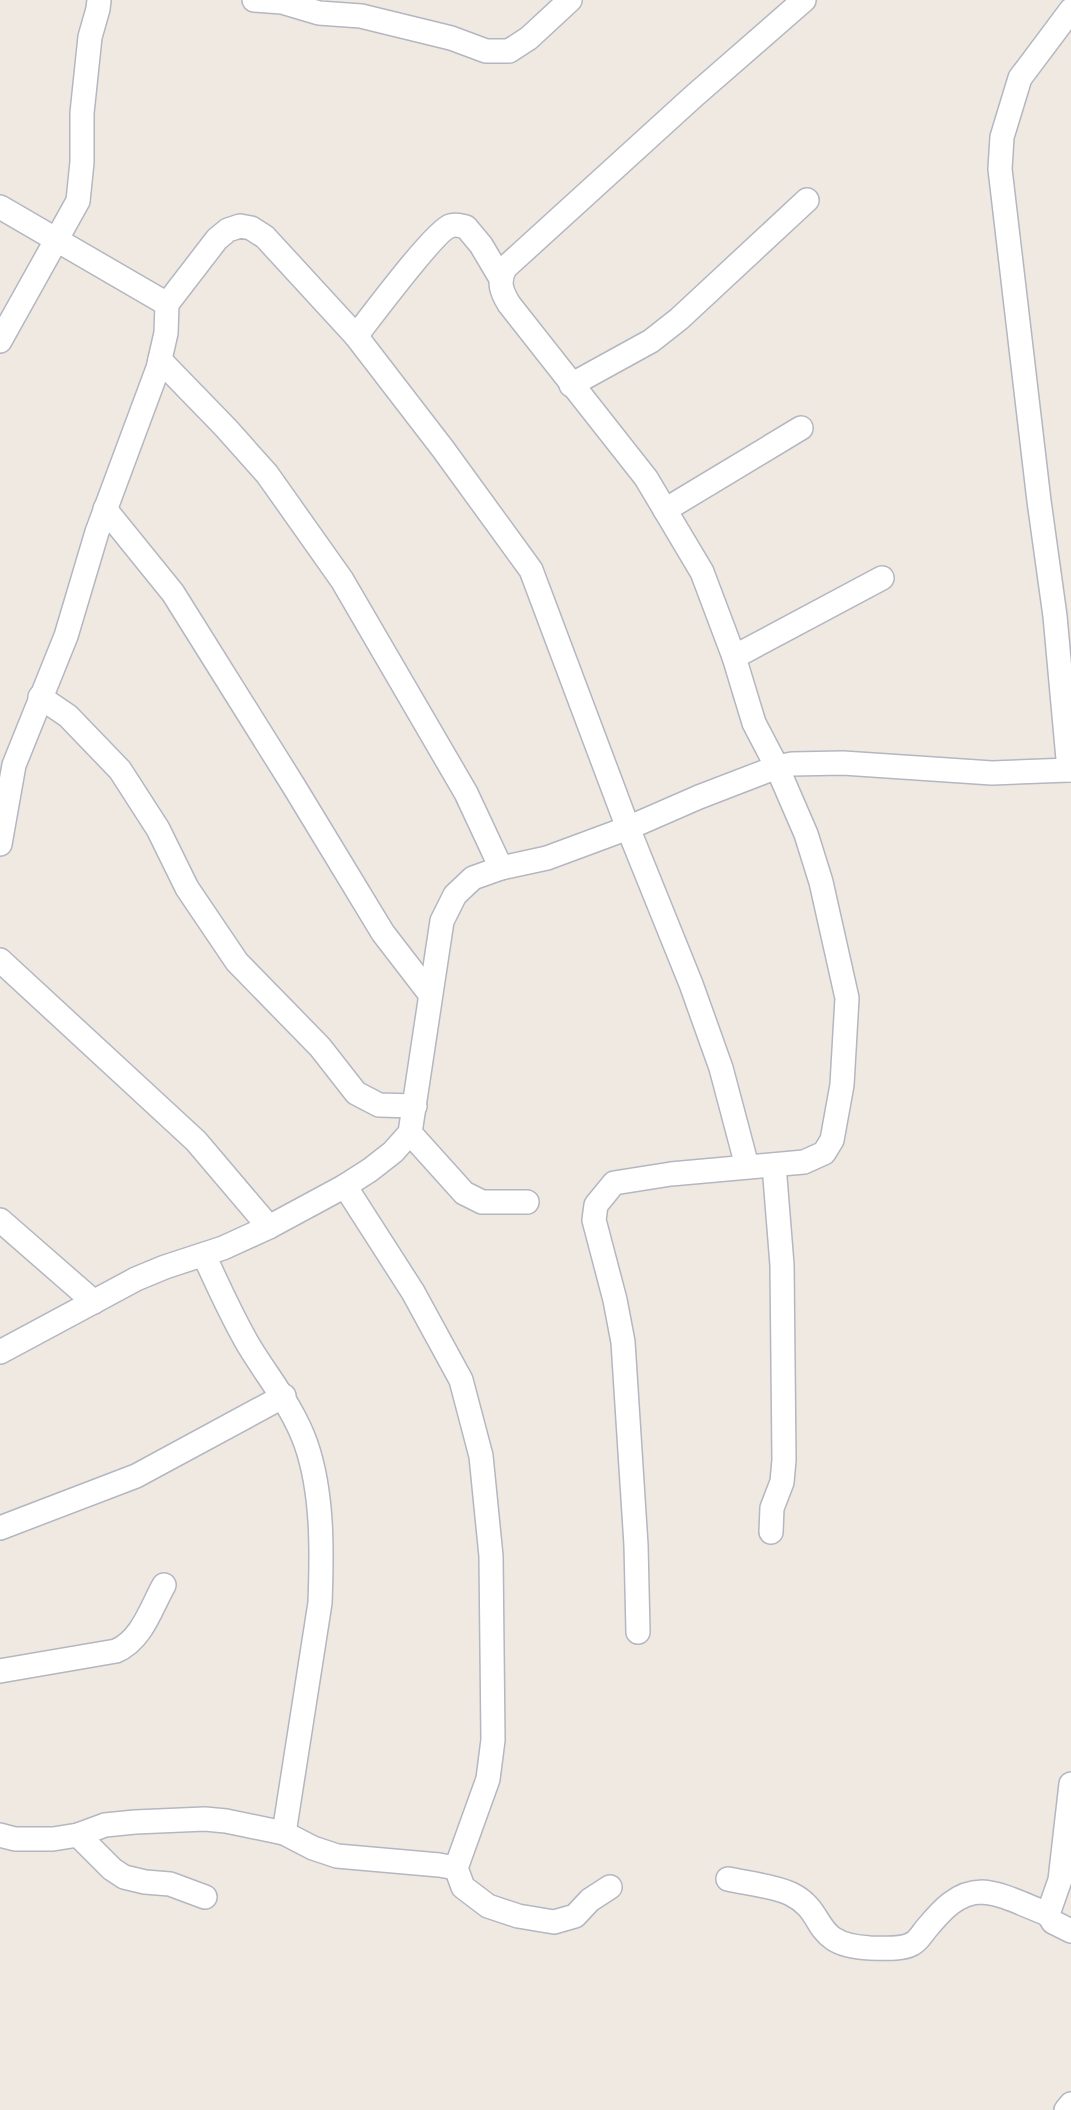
<svg xmlns="http://www.w3.org/2000/svg" width="1071" height="2110" font-family="Poppins,sans-serif">
<style>
.lines{fill:none;stroke-linecap:round;stroke-linejoin:round}
.street-casing{stroke:#b4b7c1;stroke-width:26}
.street{stroke:#fff;stroke-width:23}
</style>
<rect width="100%" height="100%" fill="#efe9e1"/>
<g class="lines">
<defs>
<g id="street">
<polyline points="254,0 282,2 319,13 361,16 451,38 486,51 509,51 529,38 570,0"/>
<polyline points="1071,10 1020,78 1002,137 1000,169 1039,501 1055,616 1069,770 1071,770"/>
<polyline points="0,207 167,304"/>
<path d="M356,336C370,318 435,231 450,226C455,224 461,226 466,227L481,245L500,277"/>
<polyline points="0,341 78,201 82,162 82,113 90,37 98,9 99,0"/>
<polyline points="160,360 226,428 267,474 342,580 466,793 501,868"/>
<polyline points="571,385 651,341 679,319 807,200"/>
<polyline points="105,509 173,593 295,788 383,933 430,994"/>
<polyline points="665,510 801,428"/>
<polyline points="734,657 882,578"/>
<polyline points="40,697 68,716 120,770 158,829 187,888 237,962 320,1047 356,1093 379,1105 415,1106"/>
<polyline points="0,844 14,765 66,636 97,532 158,368 166,333 167,304 217,239 228,230 240,226 251,228 265,237 356,336 443,449 531,570 628,828 691,984 721,1068 747,1166"/>
<polyline points="0,960 196,1141 269,1227"/>
<polyline points="410,1133 464,1193 482,1202 527,1202"/>
<polyline points="345,1186 413,1292 461,1380 481,1456 491,1556 493,1740 488,1779 456,1868 463,1887 488,1906 518,1916 554,1922 575,1916 590,1900 610,1887"/>
<polyline points="0,1220 94,1302"/>
<path d="M204,1255C218,1286 232,1317 249,1346C269,1379 293,1407 306,1444C323,1493 322,1552 320,1603L284,1833"/>
<polyline points="0,1352 136,1279 165,1267 223,1248 269,1227 345,1186 370,1170 393,1152 410,1133 442,921 455,895 473,878 501,868 547,858 628,828 699,797 777,767 792,764 843,763 992,773 1069,770"/>
<polyline points="0,1528 136,1476 284,1396"/>
<polyline points="771,1532 772,1508 782,1482 784,1460 782,1265 774,1165"/>
<path d="M638,1632L636,1545L623,1342L615,1300L594,1220L596,1205L614,1183L671,1174L804,1162L824,1153L832,1140L842,1085L847,998L821,882L806,834L777,767L754,723L734,657L702,572L646,478L509,304C501,291 498,282 505,268L694,96L804,0"/>
<path d="M0,1671L116,1651C142,1640 151,1608 164,1585"/>
<polyline points="1071,1784 1060,1880 1048,1914 1053,1922 1071,1931"/>
<polyline points="0,1835 15,1839 53,1839 78,1835 105,1825 135,1822 205,1819 226,1821 284,1833 313,1848 337,1856 439,1865 456,1868"/>
<polyline points="78,1835 112,1869 124,1877 145,1882 170,1884 205,1897"/>
<path d="M728,1879C746,1883 775,1886 791,1894C829,1913 809,1945 870,1948C882,1948 901,1950 912,1944C918,1941 922,1934 926,1929C941,1911 957,1892 982,1892C1003,1893 1028,1907 1048,1914"/>
<polyline points="1066,2110 1071,2104"/>
</g>
</defs>
<use href="#street" class="street-casing"/>
<use href="#street" class="street"/>
</g>
</svg>
